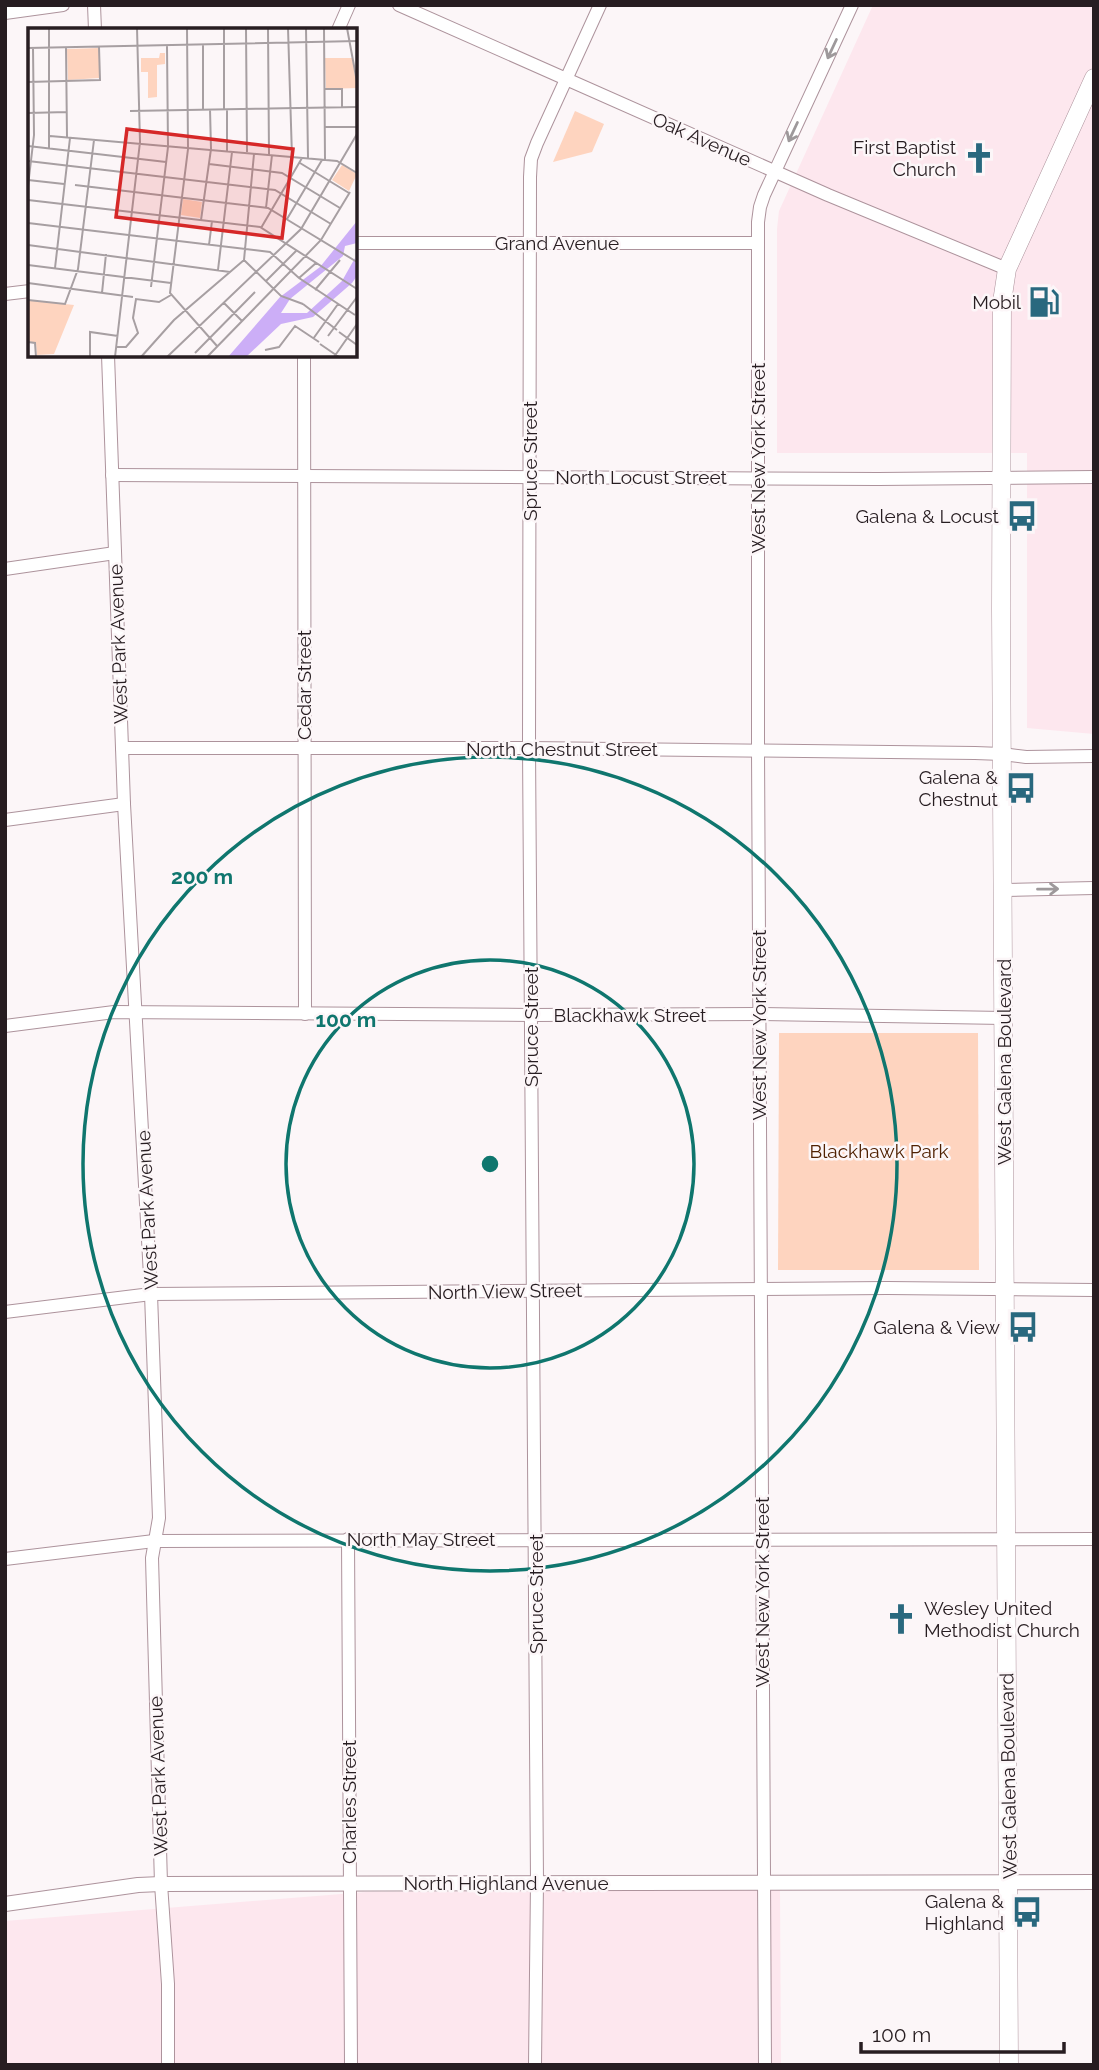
<svg xmlns="http://www.w3.org/2000/svg" width="1099" height="2070" font-family="Raleway,sans-serif">
<style>
.built{fill:#fde7ee}
.green{fill:#fed4bf}
.lines{fill:none;stroke-linecap:round;stroke-linejoin:round}
.minor-casing{stroke:#ad939c;stroke-width:14}
.tertiary-casing{stroke:#ad939c;stroke-width:16}
.primary-casing{stroke:#ad939c;stroke-width:19}
.minor{stroke:#fff;stroke-width:12}
.tertiary{stroke:#fff;stroke-width:14}
.primary{stroke:#fff;stroke-width:18}
.oneway{stroke:#9e999b}
.ring{fill:none;stroke:#0f766e;stroke-width:3.5}
.labels{text-anchor:middle;dominant-baseline:central;stroke-width:5;stroke-linejoin:round;paint-order:stroke}
.street-label{font-size:19px;fill:#271d21;stroke:#fcf6f8}
.poi-label{font-size:19px;fill:#271d21;stroke:#fcf6f8;text-anchor:end}
.park-label{font-size:19px;fill:#502102;stroke:#fcf6f8}
.inset-road{fill:none;stroke:#a79fa2;stroke-width:2}
.view{fill:#d62828;fill-opacity:0.15;stroke:#d62828;stroke-width:3.5}
.inset-edge{fill:none;stroke:#271d21;stroke-width:3.5}
.centre{fill:#0f766e;stroke:#fcf6f8;stroke-width:3.5}
.ring-label{font-size:21px;text-anchor:middle;font-weight:bold;fill:#0f766e;stroke:#fcf6f8;stroke-width:5;stroke-linejoin:round;paint-order:stroke}
</style>
<rect width="100%" height="100%" fill="#fcf6f8"/>
<g class="built">
<polygon points="873,5 1094,5 1094,734 1027,728 1027,453 777,453 777,229 779,211"/>
<polygon points="780,1890 781,2065 5,2065 5,1921 366,1892"/>
</g>
<g class="green">
<polygon points="575,111 604,124 592,152 553,162"/>
<polygon points="779,1033 978,1033 979,1270 778,1270"/>
</g>
<g class="lines">
<defs>
<g id="minor">
<polyline points="94,5 95,30"/>
<polyline points="399,5 828,195 1007,269"/>
<polyline points="5,13 63,5"/>
<polyline points="338,30 349,5"/>
<polyline points="355,243 758,243"/>
<polyline points="5,294 30,291"/>
<polyline points="108,355 124,804 151,1294 159,1518 152,1558 161,1884 168,1984 168,2065"/>
<polyline points="304,355 305,1014"/>
<polyline points="112,475 878,479 1094,477"/>
<polyline points="5,569 115,553"/>
<polyline points="122,748 529,748 975,753 1002,754 1026,757 1094,756"/>
<polyline points="5,820 124,804"/>
<polyline points="1003,890 1094,888"/>
<polyline points="5,1026 114,1012 531,1015 759,1014 1004,1018"/>
<polyline points="5,1312 151,1294 887,1288 1094,1290"/>
<polyline points="348,1539 351,2065"/>
<polyline points="5,1559 154,1541 1094,1539"/>
<polyline points="535,2065 537,1882 529,748 530,177 531,159 537,143 600,5"/>
<polyline points="765,2065 758,751 758,222 760,207 764,195 852,5"/>
</g>
<polyline id="tertiary" points="5,1904 138,1885 161,1884 1094,1882"/>
<polyline id="primary" points="1009,2065 1001,609 1002,302 1007,269 1094,78"/>
</defs>
<use href="#minor" class="minor-casing"/>
<use href="#tertiary" class="tertiary-casing"/>
<use href="#primary" class="primary-casing"/>
<use href="#minor" class="minor"/>
<use href="#tertiary" class="tertiary"/>
<use href="#primary" class="primary"/>
</g>
<defs><path id="oneway-shaft" d="M-6 0H5M1.5-3L5.5 0L1.5 3" fill="none" stroke-width="1.6" stroke-linecap="round" stroke-linejoin="round" transform="scale(1.75)"/></defs>
<g class="oneway">
<use href="#oneway-shaft" transform="translate(832 49) rotate(115)"/>
<use href="#oneway-shaft" transform="translate(793 132) rotate(115)"/>
<use href="#oneway-shaft" transform="translate(1048 889) rotate(-1)"/>
</g>
<g class="ring">
<circle cx="490" cy="1164" r="204"/>
<circle cx="490" cy="1164" r="407"/>
</g>
<defs>
<symbol id="church-bare" viewBox="-9 -9 18 18"><path d="M-1.2-6h2.4v3.5h3.3v2.4h-3.3V6h-2.4V-.1h-3.3v-2.4h3.3Z" fill="#29687e" stroke="#fcf6f8" stroke-width="2.5" paint-order="stroke"/></symbol>
<symbol id="fuel-bare" viewBox="-9 -9 18 18"><path d="M-5.5-6h7V0h2V4h1.3V-2.5L3-4.5l.8-.8L6-3V5H2.5V1h-1V6h-7ZM-4.2-4.7v3.2H.2V-4.7Z" fill="#29687e" stroke="#fcf6f8" stroke-width="2.5" paint-order="stroke"/></symbol>
<symbol id="bus-bare" viewBox="-9 -9 18 18"><path d="M-5-6H5V4H4V6H2V4H-2V6H-4V4H-5ZM-3.5-4V0h7V-4ZM-3.5 1.2v1.5H-2V1.2ZM2 1.2v1.5H3.5V1.2Z" fill="#29687e" stroke="#fcf6f8" stroke-width="2.5" paint-order="stroke"/></symbol>
</defs>
<g fill-rule="evenodd">
<use href="#church-bare" x="957" y="136" width="44" height="44"/>
<use href="#fuel-bare" x="1022" y="280" width="44" height="44"/>
<use href="#bus-bare" x="1000" y="494" width="44" height="44"/>
<use href="#bus-bare" x="999" y="766" width="44" height="44"/>
<use href="#bus-bare" x="1001" y="1305" width="44" height="44"/>
<use href="#church-bare" x="879" y="1597" width="44" height="44"/>
<use href="#bus-bare" x="1005" y="1890" width="44" height="44"/>
</g>
<g class="labels">
<g class="street-label">
<text transform="translate(702 139) rotate(24)">Oak Avenue</text>
<text x="557" y="243">Grand Avenue</text>
<text transform="translate(758 458) rotate(-90)">West New York Street</text>
<text transform="translate(530 461) rotate(-90)">Spruce Street</text>
<text x="641" y="477">North Locust Street</text>
<text transform="translate(118 644) rotate(-92)">West Park Avenue</text>
<text transform="translate(304 685) rotate(-90)">Cedar Street</text>
<text x="562" y="749">North Chestnut Street</text>
<text x="630" y="1015">Blackhawk Street</text>
<text transform="translate(759 1025) rotate(-90)">West New York Street</text>
<text transform="translate(531 1027) rotate(-90)">Spruce Street</text>
<text transform="translate(1004 1062) rotate(-90)">West Galena Boulevard</text>
<text transform="translate(147 1210) rotate(-93)">West Park Avenue</text>
<text transform="translate(505 1291) rotate(-1)">North View Street</text>
<text x="421" y="1539">North May Street</text>
<text transform="translate(762 1592) rotate(-90)">West New York Street</text>
<text transform="translate(536 1594) rotate(-90)">Spruce Street</text>
<text transform="translate(158 1776) rotate(-92)">West Park Avenue</text>
<text transform="translate(1008 1776) rotate(-91)">West Galena Boulevard</text>
<text transform="translate(349 1802) rotate(-90)">Charles Street</text>
<text x="506" y="1883">North Highland Avenue</text>
</g>
<g class="poi-label">
<text x="956" y="147">First Baptist<tspan x="956" dy="22">Church</tspan></text>
<text x="1021" y="302">Mobil</text>
<text x="999" y="516">Galena &amp; Locust</text>
<text x="998" y="777">Galena &amp;<tspan x="998" dy="22">Chestnut</tspan></text>
<text x="1000" y="1327">Galena &amp; View</text>
<text x="924" y="1608" text-anchor="start">Wesley United<tspan x="924" dy="22">Methodist Church</tspan></text>
<text x="1004" y="1901">Galena &amp;<tspan x="1004" dy="22">Highland</tspan></text>
</g>
<g class="park-label">
<text x="879" y="1151">Blackhawk Park</text>
</g>
</g>
<g transform="translate(28 28)">
<rect width="329" height="329" fill="#fcf6f8"/>
<path d="M71,20V50L40,52L39,21ZM132,25H137V36L129,37V69L120,70V44H113V30H131ZM297,30H324L329,60L298,61ZM314,137L329,146L321,163L304,152ZM155,171L174,174L172,190L153,187ZM0,272L46,277L26,326L9,327L8,315L0,313Z" fill="#fed4bf"/>
<path d="M329,193V215L317,218L315,228L262,271L253,285H279L314,253L327,230L329,248L324,255L285,289L253,296L218,329H200L252,269L292,239Z" fill="#ccaef7"/>
<path class="inset-road" d="M159,0L160,121L142,265L189,318M196,0V81M218,0L219,124M240,0L241,127M260,0L264,129M278,0L280,130M296,0L297,132M319,0L329,54M175,17V81M38,19L39,109M0,20L329,13M0,54L72,52L71,19M296,61H314V79M199,81V123M102,83L329,79M0,85L39,84M297,99H329M22,108L309,133L329,145M0,118L138,134M21,120V0M0,133L247,162L303,196M272,135L321,165M181,136L254,145L312,180M0,152L36,156M47,157L240,180L273,200M0,158L6,107L5,20M0,172L232,199L329,261M238,180L244,127M259,191L294,132M173,192L183,121L182,81M0,195L242,224L271,250L327,287M233,200L274,130M273,200L329,234M0,217L202,244M181,217L184,193M216,232L226,126M216,232L253,268L275,276M0,237L143,255M27,240L42,110M190,242L204,124M271,250L288,235M238,253L268,223M0,255L105,269M123,259L140,119L139,18M287,262L312,232M74,265L78,226M0,272L37,276L50,241L66,112M196,275L214,293M275,276L309,302M311,304L329,317M300,308L329,269M285,311L310,276M0,314L7,315L8,329M292,316L311,329M88,319H98L110,305L105,290L108,271L131,274L143,267M237,322L251,319L267,298L291,314M167,325L227,264M62,329V304L90,308M87,329L112,114L109,0M113,329L146,292L216,232M139,329L273,201L329,106M179,329L293,212L322,164M306,329L329,296"/>
<path class="view" d="M99,101L265,121L254,210L88,189Z"/>
<rect width="329" height="329" class="inset-edge"/>
</g>
<circle cx="490" cy="1164" r="10" class="centre"/>
<g class="ring-label">
<text x="202" y="884">200 m</text>
<text x="346" y="1027">100 m</text>
</g>
<rect width="1099" height="2070" fill="none" stroke="#271d21" stroke-width="14"/>
<path d="M861 2042v10h203v-10" fill="none" stroke="#271d21" stroke-width="3.5"/>
<text x="872" y="2042" font-size="21" fill="#271d21" stroke="#fcf6f8" stroke-width="5" paint-order="stroke">100 m</text>
</svg>
